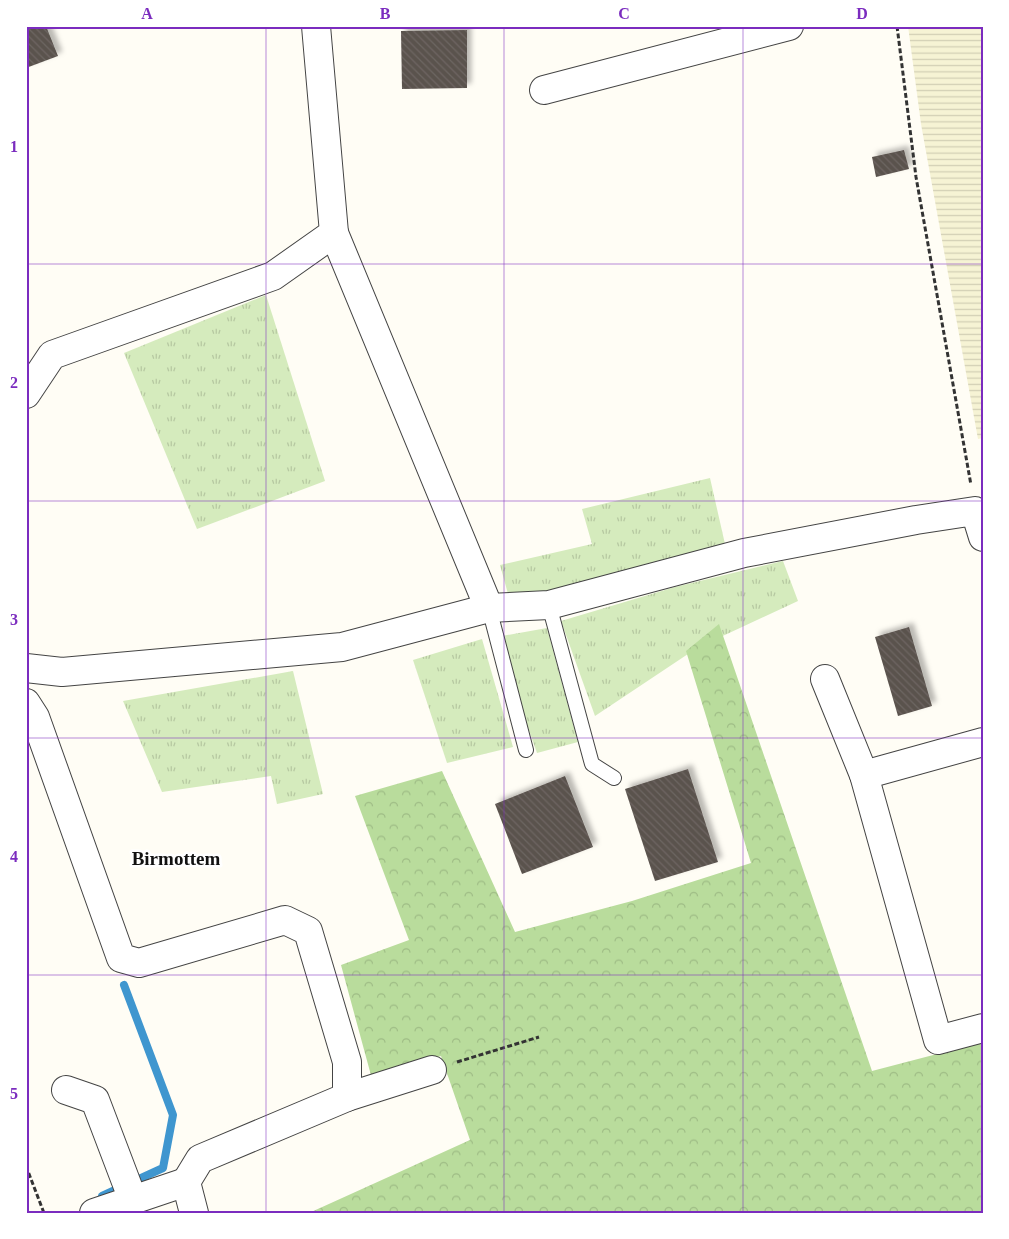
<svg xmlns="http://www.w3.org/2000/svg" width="1009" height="1239" font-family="Georgia,serif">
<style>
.farmland{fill:url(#farmland-rules)}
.grass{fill:url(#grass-tufts)}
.forest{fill:url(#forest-crowns)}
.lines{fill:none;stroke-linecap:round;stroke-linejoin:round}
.stream{stroke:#3f96cf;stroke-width:8}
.building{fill:url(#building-back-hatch);filter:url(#shadow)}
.lane-casing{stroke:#444;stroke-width:16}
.street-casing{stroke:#444;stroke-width:30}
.path{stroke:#333;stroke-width:3;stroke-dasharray:5 2.5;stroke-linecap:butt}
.lane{stroke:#fff;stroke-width:14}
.street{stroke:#fff;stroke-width:28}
.grid{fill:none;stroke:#7b2cbf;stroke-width:1;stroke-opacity:0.55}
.labels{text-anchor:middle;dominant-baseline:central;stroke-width:5;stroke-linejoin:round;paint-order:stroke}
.neighbourhood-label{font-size:19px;font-weight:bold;fill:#111;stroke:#fff}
.neatline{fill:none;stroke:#7b2cbf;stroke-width:2}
.grid-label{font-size:16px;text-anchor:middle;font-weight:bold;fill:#7b2cbf}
</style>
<defs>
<pattern id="farmland-rules" width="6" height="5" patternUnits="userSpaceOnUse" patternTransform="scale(1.25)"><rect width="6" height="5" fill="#f6f3d4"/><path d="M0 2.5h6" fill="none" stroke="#d2cfb5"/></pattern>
<pattern id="grass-tufts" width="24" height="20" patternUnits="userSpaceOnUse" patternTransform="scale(1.25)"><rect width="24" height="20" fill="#d5ebbd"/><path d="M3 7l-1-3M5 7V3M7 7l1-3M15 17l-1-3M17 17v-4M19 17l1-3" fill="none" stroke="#b6c8a1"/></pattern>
<pattern id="forest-crowns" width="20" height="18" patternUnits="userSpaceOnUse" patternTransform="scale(1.25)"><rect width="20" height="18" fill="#b9dc9c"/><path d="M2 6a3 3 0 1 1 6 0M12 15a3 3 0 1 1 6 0" fill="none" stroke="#9ebc85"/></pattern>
<pattern id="building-back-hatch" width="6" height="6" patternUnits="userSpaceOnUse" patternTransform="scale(1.25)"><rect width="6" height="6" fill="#5a524d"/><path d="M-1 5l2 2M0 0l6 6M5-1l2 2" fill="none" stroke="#6d6662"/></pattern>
<filter id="shadow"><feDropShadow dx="4.5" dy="-4.5" stdDeviation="2.5" flood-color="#0004"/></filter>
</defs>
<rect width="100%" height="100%" fill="#fffdf5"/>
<polygon class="farmland" points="908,26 983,26 983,438 978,439 921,124"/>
<g class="grass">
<polygon points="266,295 325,481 197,529 124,353"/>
<polygon points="710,478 725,544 510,601 500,565 592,544 582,509"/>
<polygon points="783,561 798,601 697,648 595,716 561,621 675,587"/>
<polygon points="547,628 578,742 537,753 496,637"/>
<polygon points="482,639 513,747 447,763 413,660"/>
<polygon points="293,671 323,794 277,804 271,776 162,792 123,701"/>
</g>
<polygon class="forest" points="719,624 872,1071 983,1042 983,1213 309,1213 470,1140 441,1056 372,1079 341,965 409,940 355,796 442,771 515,932 632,901 751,863 686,651"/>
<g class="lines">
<polyline class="stream" points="103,1201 102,1196 163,1168 173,1115 124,985"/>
</g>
<g class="building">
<polygon points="26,26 46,26 58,56 26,68"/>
<polygon points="467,30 467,88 402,89 401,31"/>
<polygon points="904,150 909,169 876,177 872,157"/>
<polygon points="909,627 932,706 898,716 875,637"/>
<polygon points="688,769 718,862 655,881 625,789"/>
<polygon points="565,776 593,847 522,874 495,804"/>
</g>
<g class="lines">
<defs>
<g id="lane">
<polyline points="549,605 592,764 614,778"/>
<polyline points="489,608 526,750"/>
</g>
<g id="street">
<polyline points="544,90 789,26"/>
<polyline points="334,233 489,608"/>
<polyline points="26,394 52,355 273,276 334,233 316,26"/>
<polyline points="26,668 62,672 342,647 489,608 549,605 744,553 916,520 975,511 983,537"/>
<polyline points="825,679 864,775 938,1040 983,1028"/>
<polyline points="26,703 35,717 121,958 139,963 285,920 308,931 347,1062 347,1097 200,1159 186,1182 194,1213"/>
<polyline points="864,775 983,742"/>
<polyline points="66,1090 95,1100 133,1200"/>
<polyline points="347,1097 432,1070"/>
<polyline points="94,1213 186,1182"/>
</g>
</defs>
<use href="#lane" class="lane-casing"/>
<use href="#street" class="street-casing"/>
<g class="path">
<polyline points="897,26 916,177 971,485"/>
<polyline points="457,1062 539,1037"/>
<polyline points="26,1166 44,1213"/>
</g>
<use href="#lane" class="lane"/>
<use href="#street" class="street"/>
</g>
<path class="grid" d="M266,26V1213M504,26V1213M743,26V1213M26,264H983M26,501H983M26,738H983M26,975H983"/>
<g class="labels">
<g class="neighbourhood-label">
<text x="176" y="858">Birmottem</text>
</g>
</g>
<rect width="1009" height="1239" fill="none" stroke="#ffffff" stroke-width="55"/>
<rect x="28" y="28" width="954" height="1184" class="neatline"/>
<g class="grid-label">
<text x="147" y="19">A</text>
<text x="385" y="19">B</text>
<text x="624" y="19">C</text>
<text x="862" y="19">D</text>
<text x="14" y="152">1</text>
<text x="14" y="388">2</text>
<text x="14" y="625">3</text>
<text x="14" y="862">4</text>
<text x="14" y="1099">5</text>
</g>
</svg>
